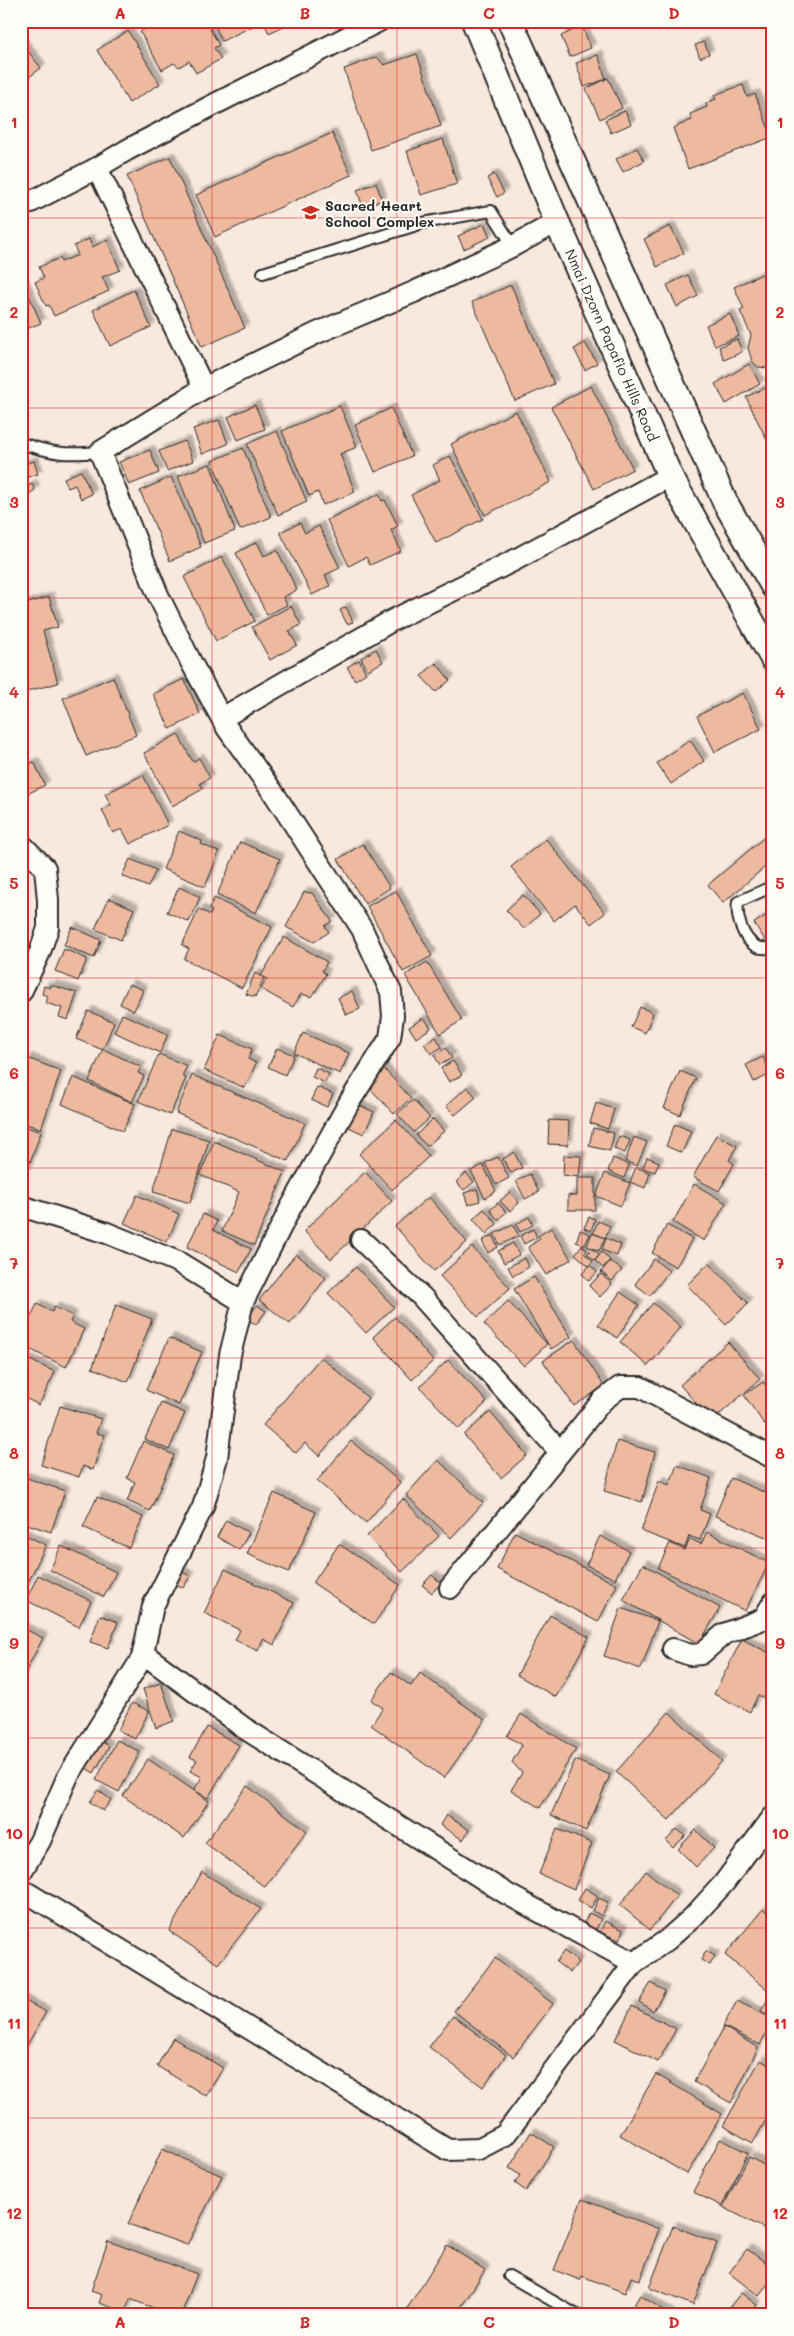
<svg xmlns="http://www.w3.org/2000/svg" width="794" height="2336" font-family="Mali,sans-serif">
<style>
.building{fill:#edba9f;stroke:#2b2b2b;filter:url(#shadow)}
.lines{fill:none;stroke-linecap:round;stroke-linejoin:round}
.service-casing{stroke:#2b2b2b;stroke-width:14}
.minor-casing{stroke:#2b2b2b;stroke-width:24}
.tertiary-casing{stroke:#2b2b2b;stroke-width:28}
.service{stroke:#fdfcf7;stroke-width:10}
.minor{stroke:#fdfcf7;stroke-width:20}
.tertiary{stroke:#fdfcf7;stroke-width:24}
.grid{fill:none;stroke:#d62828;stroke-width:1;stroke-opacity:0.55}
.labels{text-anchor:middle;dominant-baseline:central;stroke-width:4;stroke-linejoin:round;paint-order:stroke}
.poi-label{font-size:14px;font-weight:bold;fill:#2b2b2b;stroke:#fdfcf7;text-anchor:start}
.street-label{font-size:14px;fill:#2b2b2b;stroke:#fdfcf7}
.neatline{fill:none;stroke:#d62828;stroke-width:2}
.grid-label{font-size:16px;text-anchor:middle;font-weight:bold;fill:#d62828}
</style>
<defs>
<filter id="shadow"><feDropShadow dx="4.5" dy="-4.5" stdDeviation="1" flood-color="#0004"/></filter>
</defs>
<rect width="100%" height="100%" fill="#f8e8dd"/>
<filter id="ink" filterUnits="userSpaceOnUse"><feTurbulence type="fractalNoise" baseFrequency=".02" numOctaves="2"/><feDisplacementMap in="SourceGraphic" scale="10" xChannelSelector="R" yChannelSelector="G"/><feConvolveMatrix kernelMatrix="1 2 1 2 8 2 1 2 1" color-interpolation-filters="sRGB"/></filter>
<g filter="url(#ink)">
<g class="building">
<polygon points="158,21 206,21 219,45 214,48 221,59 196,73 189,61 179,67 174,63 162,70 140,32"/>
<polygon points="213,21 255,21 257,24 222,41"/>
<polygon points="263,21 294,21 269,33"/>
<polygon points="582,26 591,48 570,57 561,36"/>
<polygon points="128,31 160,84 129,103 97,50"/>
<polygon points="21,42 41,68 21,83"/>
<polygon points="704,42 709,54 700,58 695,45"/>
<polygon points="417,54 441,126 371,150 344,69 377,57 384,65"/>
<polygon points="598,55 606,79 584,87 576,63"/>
<polygon points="608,78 622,108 600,119 586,89"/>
<polygon points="743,85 747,97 755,94 772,137 688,169 673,128 692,120 690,114 707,107 706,103 716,99 714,95"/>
<polygon points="625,111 631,124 611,133 605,120"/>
<polygon points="332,133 351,175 215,237 196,195"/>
<polygon points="443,139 457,184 421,195 407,151"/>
<polygon points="637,148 644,161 623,172 616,159"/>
<polygon points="170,157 245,328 202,347 127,176"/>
<polygon points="494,174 504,193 497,197 487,178"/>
<polygon points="376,183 382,200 363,207 357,190"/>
<polygon points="484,224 490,237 464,249 458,236"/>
<polygon points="670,226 684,253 657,267 644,239"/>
<polygon points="89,239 92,247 107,240 120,270 102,277 109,291 54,316 49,305 46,306 35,282 44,278 39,267 60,258 61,262 78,255 74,246"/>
<polygon points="773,269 773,365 767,368 758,367 752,361 748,348 751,335 740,311 744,309 734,287"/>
<polygon points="688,275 698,296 677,307 667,285"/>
<polygon points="21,278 41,323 21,331"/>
<polygon points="511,285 554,384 515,401 472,302"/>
<polygon points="134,290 151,327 110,346 93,310"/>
<polygon points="730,314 739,336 715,346 706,325"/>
<polygon points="737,339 742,352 724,360 719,347"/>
<polygon points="585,343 597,363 585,370 574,349"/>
<polygon points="749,364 760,384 726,404 715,384"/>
<polygon points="773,384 773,453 746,397"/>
<polygon points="591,386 633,469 594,489 551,407"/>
<polygon points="255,405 265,429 238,440 228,417"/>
<polygon points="340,406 357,447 340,454 355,492 323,505 318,492 309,496 282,431"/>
<polygon points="391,408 412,456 375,472 355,425"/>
<polygon points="516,411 551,482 485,515 451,444"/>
<polygon points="219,420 228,444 202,454 193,429"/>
<polygon points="277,431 307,502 278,515 247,444"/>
<polygon points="185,441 193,461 167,471 159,451"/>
<polygon points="243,448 271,517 240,530 212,461"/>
<polygon points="150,450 159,473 129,485 119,462"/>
<polygon points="450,456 483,519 436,543 411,495 440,480 433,465"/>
<polygon points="34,461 38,474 24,478 21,465"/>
<polygon points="210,464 235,531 204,543 178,476"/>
<polygon points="81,471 92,494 81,499 75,485 68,488 64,478"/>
<polygon points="171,477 201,547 170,561 140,491"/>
<polygon points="32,484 35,490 26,496 23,489"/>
<polygon points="379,494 382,501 385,500 398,526 391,530 401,551 370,565 366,557 349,566 327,520"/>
<polygon points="300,523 305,533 319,526 340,568 325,575 330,586 312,595 280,532"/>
<polygon points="257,542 264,556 277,550 297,590 283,597 287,605 267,615 236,553"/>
<polygon points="222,557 255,621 216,641 184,577"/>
<polygon points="49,597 58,627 43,631 58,683 21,693 21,605"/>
<polygon points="291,606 301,625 289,631 297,645 270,660 252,627"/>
<polygon points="346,607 353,622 347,624 340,610"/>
<polygon points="376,649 383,662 368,670 361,658"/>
<polygon points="359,660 366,673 355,680 347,667"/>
<polygon points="436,663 450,680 436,692 421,676"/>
<polygon points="113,677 136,735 86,756 63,698"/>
<polygon points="184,679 200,714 170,729 153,694"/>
<polygon points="743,693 761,729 715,752 697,716"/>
<polygon points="178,734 193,762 199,758 210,778 200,783 203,789 172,806 144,753"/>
<polygon points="690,740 704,761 671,784 657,763"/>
<polygon points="34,762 45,785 21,797 21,768"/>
<polygon points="143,775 168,825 130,844 122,829 113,833 102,810 111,805 105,794"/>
<polygon points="773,830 773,860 723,903 708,885"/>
<polygon points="179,831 202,841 201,844 219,852 205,887 163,869"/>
<polygon points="546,839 605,913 591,924 575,904 554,921 511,867"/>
<polygon points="240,842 280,859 256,913 217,895"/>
<polygon points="363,844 390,888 365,904 338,859"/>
<polygon points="130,859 156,870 148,887 122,876"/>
<polygon points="179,887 200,897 189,922 167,912"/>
<polygon points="396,891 432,956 403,972 367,906"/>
<polygon points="304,892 312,893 332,921 325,926 329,932 314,942 286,927"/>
<polygon points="523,895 540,914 524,929 506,910"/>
<polygon points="109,898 134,909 121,940 95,929"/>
<polygon points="214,898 272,927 242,988 184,959 189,949 182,945 199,909 210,915 212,911 209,909"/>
<polygon points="772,912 773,934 765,940 754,923"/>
<polygon points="72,927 101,940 94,958 64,945"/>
<polygon points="284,937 327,962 322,971 326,974 312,997 301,994 293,1007 261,989 267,979 261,976"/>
<polygon points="64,949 87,959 78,981 55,971"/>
<polygon points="427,962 462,1020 440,1034 405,975"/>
<polygon points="255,973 264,978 255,997 246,994"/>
<polygon points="129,984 143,990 134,1011 120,1004"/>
<polygon points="51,985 77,993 68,1020 59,1017 62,1008 46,1003 48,996 42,994 44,986 50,988"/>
<polygon points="352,991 360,1009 346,1015 338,998"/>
<polygon points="640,1007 653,1013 645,1033 631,1027"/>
<polygon points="88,1011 114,1022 103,1050 76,1039"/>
<polygon points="122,1014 168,1034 160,1053 114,1032"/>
<polygon points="424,1018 431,1028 416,1038 409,1027"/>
<polygon points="303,1033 349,1053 340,1074 294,1053"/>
<polygon points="220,1035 252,1049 248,1059 256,1063 245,1088 204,1070"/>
<polygon points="436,1037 442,1047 431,1054 424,1044"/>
<polygon points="277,1048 294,1055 285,1075 268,1067"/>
<polygon points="446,1048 452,1058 440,1065 434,1055"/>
<polygon points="103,1049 141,1067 138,1073 144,1076 132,1102 89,1081"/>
<polygon points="159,1054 187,1066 182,1076 186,1078 170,1115 138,1101"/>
<polygon points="763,1057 771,1074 754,1082 746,1065"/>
<polygon points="27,1058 61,1071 41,1129 21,1122 21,1074"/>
<polygon points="453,1061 462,1075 449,1082 441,1068"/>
<polygon points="316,1068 329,1074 325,1083 312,1077"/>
<polygon points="383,1068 411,1098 394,1114 366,1084"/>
<polygon points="680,1071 696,1078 680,1115 664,1108"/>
<polygon points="192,1075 305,1123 288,1161 176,1113"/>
<polygon points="73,1077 135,1104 123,1131 62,1104"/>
<polygon points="317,1087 333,1094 327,1107 311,1100"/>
<polygon points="467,1087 476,1097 455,1115 446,1106"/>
<polygon points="413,1100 430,1118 414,1132 397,1114"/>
<polygon points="352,1102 374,1112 364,1134 342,1124"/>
<polygon points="596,1103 614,1109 608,1129 590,1123"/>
<polygon points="433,1119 444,1131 427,1146 416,1135"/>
<polygon points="396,1120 429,1156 392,1190 359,1154"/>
<polygon points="549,1120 569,1121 568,1145 548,1144"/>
<polygon points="675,1124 691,1131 682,1153 666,1146"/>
<polygon points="21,1125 41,1132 26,1173 21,1172"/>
<polygon points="593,1128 614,1133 610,1151 589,1146"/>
<polygon points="172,1129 209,1140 190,1203 153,1192"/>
<polygon points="716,1135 737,1146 729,1160 734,1164 719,1191 693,1177"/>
<polygon points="619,1136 630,1140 625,1153 614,1149"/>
<polygon points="634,1137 647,1142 637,1166 625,1161"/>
<polygon points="214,1141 285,1172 254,1245 222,1231 239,1192 200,1175"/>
<polygon points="514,1152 522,1168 511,1173 503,1159"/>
<polygon points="564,1155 581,1156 579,1177 563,1175"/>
<polygon points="498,1157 509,1178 496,1185 485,1163"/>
<polygon points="647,1157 659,1162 655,1172 643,1168"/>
<polygon points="613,1158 629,1165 624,1178 608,1171"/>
<polygon points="483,1165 496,1191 485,1198 471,1171"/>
<polygon points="636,1167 650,1173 645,1188 630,1182"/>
<polygon points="365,1172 392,1201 331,1259 304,1231"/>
<polygon points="466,1173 474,1182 464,1190 456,1182"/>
<polygon points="605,1173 630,1183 621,1206 596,1196"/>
<polygon points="530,1174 539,1192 525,1199 516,1181"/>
<polygon points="577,1178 595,1178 595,1210 568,1210 568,1195 577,1196"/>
<polygon points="694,1184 726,1203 704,1241 673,1222"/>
<polygon points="477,1189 480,1201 468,1205 464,1193"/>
<polygon points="510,1192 519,1203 510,1211 500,1201"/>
<polygon points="137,1195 179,1214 167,1242 124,1223"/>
<polygon points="429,1197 467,1242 434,1271 395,1226"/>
<polygon points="498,1203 506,1212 498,1220 490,1210"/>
<polygon points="484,1209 497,1224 486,1234 473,1219"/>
<polygon points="203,1214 217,1221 213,1230 251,1249 239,1272 187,1247"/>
<polygon points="529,1217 533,1225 520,1232 516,1224"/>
<polygon points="589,1217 595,1219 591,1231 584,1228"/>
<polygon points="598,1221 610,1226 605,1238 593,1233"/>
<polygon points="513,1225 519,1236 500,1245 494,1234"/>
<polygon points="667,1225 692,1239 676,1267 652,1253"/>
<polygon points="551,1228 571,1259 546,1275 528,1247 540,1239 538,1236"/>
<polygon points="533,1229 537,1237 524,1244 520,1236"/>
<polygon points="580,1230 590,1234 585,1245 576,1242"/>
<polygon points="592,1233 605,1238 599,1251 587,1246"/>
<polygon points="492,1235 498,1247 488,1253 482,1241"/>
<polygon points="606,1238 621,1245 617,1256 602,1250"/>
<polygon points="513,1243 519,1255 504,1263 498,1251"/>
<polygon points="582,1245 587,1250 584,1253 593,1261 589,1266 575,1254"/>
<polygon points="472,1247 510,1288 478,1317 440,1276"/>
<polygon points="592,1249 599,1254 594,1260 587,1254"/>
<polygon points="602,1252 610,1260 603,1268 595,1261"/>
<polygon points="296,1254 326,1278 290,1324 259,1300"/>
<polygon points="525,1258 529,1267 513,1276 508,1267"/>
<polygon points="654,1259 669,1271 650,1296 635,1284"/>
<polygon points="610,1261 622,1270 612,1281 601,1272"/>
<polygon points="709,1263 748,1303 726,1325 687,1285"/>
<polygon points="590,1265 597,1272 589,1281 582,1274"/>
<polygon points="356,1267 394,1307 366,1333 328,1293"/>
<polygon points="601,1274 612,1284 600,1297 589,1286"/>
<polygon points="534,1277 571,1337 551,1349 514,1289"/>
<polygon points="620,1292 639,1305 617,1338 598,1325"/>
<polygon points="508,1301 547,1344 524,1366 484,1324"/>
<polygon points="653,1303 681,1327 648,1366 620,1342"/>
<polygon points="37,1304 52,1312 54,1307 73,1316 70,1322 84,1329 66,1367 21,1345 21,1337"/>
<polygon points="116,1305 152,1319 128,1382 92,1368"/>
<polygon points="257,1305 266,1311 256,1325 247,1319"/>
<polygon points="395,1317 433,1361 412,1380 373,1337"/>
<polygon points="169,1338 202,1352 179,1405 146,1390"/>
<polygon points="574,1340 604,1386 574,1406 543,1361"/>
<polygon points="728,1342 760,1379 712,1421 680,1385"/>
<polygon points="21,1356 55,1372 39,1405 21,1396"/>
<polygon points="321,1357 368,1398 319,1456 305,1443 296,1453 263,1425"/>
<polygon points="448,1360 487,1402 459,1429 420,1387"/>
<polygon points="763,1382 773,1394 773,1418 764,1424 744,1395"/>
<polygon points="161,1403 185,1413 169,1450 145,1439"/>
<polygon points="60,1406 101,1419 96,1433 104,1435 93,1470 83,1466 79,1477 41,1465"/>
<polygon points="490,1412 527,1455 501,1478 464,1435"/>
<polygon points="143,1441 174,1455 150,1511 127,1501 135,1482 127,1478"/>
<polygon points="351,1441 400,1482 366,1523 317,1481"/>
<polygon points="617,1441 655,1452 642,1502 604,1491"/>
<polygon points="438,1460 483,1503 451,1538 406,1495"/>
<polygon points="677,1465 711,1478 700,1510 710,1514 700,1540 689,1536 685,1548 641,1531 659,1481 669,1485"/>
<polygon points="21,1476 65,1491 51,1532 21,1522"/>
<polygon points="731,1478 773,1496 773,1540 715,1516"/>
<polygon points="274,1493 316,1512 289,1572 247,1554"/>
<polygon points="97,1497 143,1517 129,1548 83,1527"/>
<polygon points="403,1499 439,1536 402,1572 367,1536"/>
<polygon points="226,1520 249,1533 239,1550 217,1537"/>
<polygon points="515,1532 617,1585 598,1622 497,1569"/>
<polygon points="707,1532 769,1563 745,1611 658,1568 670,1543 685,1550 690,1539 701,1544"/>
<polygon points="21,1533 46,1545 23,1593 21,1592"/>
<polygon points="600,1536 629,1551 615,1579 586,1565"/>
<polygon points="339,1544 400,1585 374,1624 313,1583"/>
<polygon points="61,1546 116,1572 104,1597 50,1570"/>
<polygon points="643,1564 720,1608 699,1644 623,1600"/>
<polygon points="225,1569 294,1603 274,1645 263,1639 258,1651 235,1640 240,1630 204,1613"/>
<polygon points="180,1571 190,1576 183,1588 173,1582"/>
<polygon points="38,1575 91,1601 79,1627 26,1600"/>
<polygon points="432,1575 441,1583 432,1593 422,1585"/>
<polygon points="621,1608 658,1621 641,1669 604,1656"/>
<polygon points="100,1615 118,1622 108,1648 90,1642"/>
<polygon points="550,1615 589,1637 556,1697 517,1675"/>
<polygon points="21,1627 43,1638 21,1680"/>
<polygon points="742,1639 773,1655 773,1666 768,1676 773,1679 773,1682 764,1698 758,1695 750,1712 714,1694"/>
<polygon points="391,1672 411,1686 420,1673 485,1720 444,1778 371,1725 383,1708 371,1700"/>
<polygon points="161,1683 174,1721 156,1728 143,1689"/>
<polygon points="132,1703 149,1711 135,1739 118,1730"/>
<polygon points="669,1712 722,1761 669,1820 616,1772"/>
<polygon points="521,1714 576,1749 540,1808 511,1790 522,1773 512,1762 522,1745 507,1736"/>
<polygon points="207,1727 239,1745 208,1798 194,1790 202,1777 190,1771 197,1760 190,1757"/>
<polygon points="99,1740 109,1746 94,1773 84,1767"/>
<polygon points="117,1740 140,1752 119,1792 96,1780"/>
<polygon points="148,1759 209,1801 184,1838 123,1796"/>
<polygon points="575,1760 610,1775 586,1831 551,1815"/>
<polygon points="247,1786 307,1831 265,1887 205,1843"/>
<polygon points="98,1790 111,1800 103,1811 90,1802"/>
<polygon points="446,1815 469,1830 463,1840 440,1825"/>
<polygon points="557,1829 592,1843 574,1889 539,1874"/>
<polygon points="677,1829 685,1836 673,1848 666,1841"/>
<polygon points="696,1830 714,1848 696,1867 678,1849"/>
<polygon points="646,1871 677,1896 650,1930 620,1905"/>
<polygon points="202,1872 261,1909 218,1964 169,1931"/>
<polygon points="585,1888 598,1896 591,1908 578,1900"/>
<polygon points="599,1898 608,1902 602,1916 593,1911"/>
<polygon points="763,1909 773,1916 773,1994 725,1955"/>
<polygon points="589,1913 601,1919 594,1933 582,1927"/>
<polygon points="605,1921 623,1930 619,1940 600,1932"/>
<polygon points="564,1951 578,1962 570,1973 556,1962"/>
<polygon points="706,1951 715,1956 710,1965 701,1960"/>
<polygon points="495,1958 553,2004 513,2057 454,2011"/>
<polygon points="651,1983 665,1991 653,2011 639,2002"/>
<polygon points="21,1999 46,2012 23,2052 21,2051"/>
<polygon points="768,1999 773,2002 773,2018 761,2011"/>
<polygon points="737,2001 773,2019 760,2045 723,2026"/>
<polygon points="632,2006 676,2029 658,2062 615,2040"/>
<polygon points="453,2016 506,2055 483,2087 429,2047"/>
<polygon points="724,2027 758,2048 731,2103 694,2082"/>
<polygon points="173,2038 223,2068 206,2096 157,2066"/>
<polygon points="760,2060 773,2067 773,2107 753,2143 723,2126"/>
<polygon points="656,2074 722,2114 687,2174 620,2135"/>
<polygon points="531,2132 554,2147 526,2191 515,2183 520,2175 509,2168"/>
<polygon points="720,2139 748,2153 722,2206 693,2192"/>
<polygon points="162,2149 222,2176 187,2245 128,2224"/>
<polygon points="749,2157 773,2170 773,2233 723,2207"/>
<polygon points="582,2199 659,2229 640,2280 631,2277 625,2293 582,2276 580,2280 554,2270"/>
<polygon points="673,2226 717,2243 693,2305 649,2288"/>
<polygon points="108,2241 197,2274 181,2315 154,2315 156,2309 130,2299 125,2312 99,2303 102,2295 91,2291"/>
<polygon points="447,2245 485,2270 456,2315 408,2315 405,2312"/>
<polygon points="747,2249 773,2268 773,2277 759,2296 729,2273"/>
<polygon points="741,2293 757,2305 749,2315 723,2315"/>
<polygon points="640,2295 671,2315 628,2315"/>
</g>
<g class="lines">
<defs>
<g id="service">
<polyline points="263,273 423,223 491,211 513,246"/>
<path d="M21,443C54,454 66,455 100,452"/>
<path d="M773,886L738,902C736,916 742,939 757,947C761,949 768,948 773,948"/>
<polyline points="509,2276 577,2315"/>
</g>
<g id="minor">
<polyline points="97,168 204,388"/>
<polyline points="21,207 97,168 127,150 215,104 379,21"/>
<polyline points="222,718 393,620 515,560 670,476"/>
<polyline points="21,844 45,868 48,900 48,928 40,952 21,992"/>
<polyline points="21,1206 107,1233 178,1262 243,1302"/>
<polyline points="361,1240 422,1297 560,1452"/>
<polyline points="450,1588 602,1401 620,1387 640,1387 773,1458"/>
<polyline points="673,1649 690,1655 701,1654 724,1634 763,1619 773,1603"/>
<polyline points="144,1654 244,1728 507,1894 634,1963"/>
<polyline points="21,1872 40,1841 67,1778 142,1658 153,1606 203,1507 217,1458 230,1355 243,1302 291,1207 350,1101 390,1038 393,1016 391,992 362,929 275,795 227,728 192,664 158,595 100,452 204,388 317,333 414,292 513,246 557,222"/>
<polyline points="21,1889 448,2150 478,2149 505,2135 634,1963 667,1940 693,1917 724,1883 773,1817"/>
</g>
<g id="tertiary">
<polyline points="474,21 557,222 670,476 773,659"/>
<polyline points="510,21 725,502 773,586"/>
</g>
</defs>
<use href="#service" class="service-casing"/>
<use href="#minor" class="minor-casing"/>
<use href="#tertiary" class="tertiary-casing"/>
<use href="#service" class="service"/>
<use href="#minor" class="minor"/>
<use href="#tertiary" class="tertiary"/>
</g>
</g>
<path class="grid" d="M212,21V2315M397,21V2315M582,21V2315M21,218H773M21,408H773M21,598H773M21,788H773M21,978H773M21,1168H773M21,1358H773M21,1548H773M21,1738H773M21,1928H773M21,2118H773"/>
<defs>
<symbol id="school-bare" viewBox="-9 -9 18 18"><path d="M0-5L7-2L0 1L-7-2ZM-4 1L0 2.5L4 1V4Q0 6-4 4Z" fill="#c8321e" stroke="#fdfcf7" stroke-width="2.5" paint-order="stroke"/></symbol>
</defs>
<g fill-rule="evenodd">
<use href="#school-bare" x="298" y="200" width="25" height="25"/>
</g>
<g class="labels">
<g class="poi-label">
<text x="325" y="205">Sacred Heart<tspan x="325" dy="16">School Complex</tspan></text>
</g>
<g class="street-label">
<text transform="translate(612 345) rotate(66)">Nmai Dzorn Papafio Hills Road</text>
</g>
</g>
<rect width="794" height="2336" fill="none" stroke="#fdfcf7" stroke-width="55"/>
<rect x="28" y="28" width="738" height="2280" class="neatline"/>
<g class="grid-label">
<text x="120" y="19">A</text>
<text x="305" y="19">B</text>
<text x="489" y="19">C</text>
<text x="674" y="19">D</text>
<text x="14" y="128">1</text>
<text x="780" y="128">1</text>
<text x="14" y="318">2</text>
<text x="780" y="318">2</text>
<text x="14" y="508">3</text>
<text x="780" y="508">3</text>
<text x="14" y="698">4</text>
<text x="780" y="698">4</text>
<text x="14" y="889">5</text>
<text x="780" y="889">5</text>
<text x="14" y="1079">6</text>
<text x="780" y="1079">6</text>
<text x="14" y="1269">7</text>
<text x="780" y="1269">7</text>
<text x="14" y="1459">8</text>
<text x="780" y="1459">8</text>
<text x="14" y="1649">9</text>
<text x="780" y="1649">9</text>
<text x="14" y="1839">10</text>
<text x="780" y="1839">10</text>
<text x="14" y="2029">11</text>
<text x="780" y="2029">11</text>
<text x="14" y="2219">12</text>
<text x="780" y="2219">12</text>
<text x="120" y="2328">A</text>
<text x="305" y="2328">B</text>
<text x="489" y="2328">C</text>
<text x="674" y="2328">D</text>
</g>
</svg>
